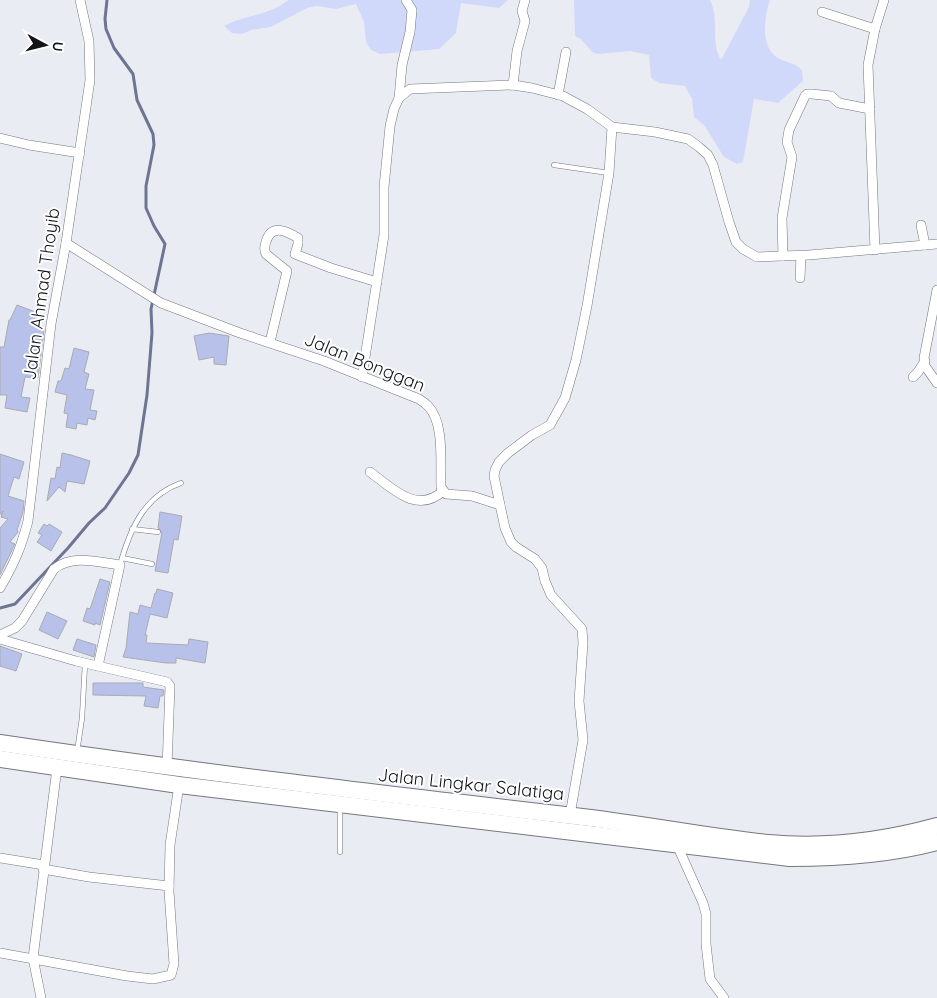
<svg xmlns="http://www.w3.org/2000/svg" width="937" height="998" font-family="Quicksand,sans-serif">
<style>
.green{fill:#d1d9fb}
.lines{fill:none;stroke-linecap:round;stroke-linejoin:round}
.stream{stroke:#6e7491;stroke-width:3}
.building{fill:#b7c1ea;stroke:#a9abb3}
.lane-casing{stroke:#75777e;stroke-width:5.5}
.street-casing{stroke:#75777e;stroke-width:10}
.highway-casing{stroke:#75777e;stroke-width:18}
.lane{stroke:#fff;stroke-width:4.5}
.street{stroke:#fff;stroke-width:9}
.highway{stroke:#fff;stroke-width:16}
.labels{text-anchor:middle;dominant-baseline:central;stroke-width:4;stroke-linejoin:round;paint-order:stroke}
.street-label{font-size:18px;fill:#131417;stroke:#fff}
</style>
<rect width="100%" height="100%" fill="#eaecf4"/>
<g class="green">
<path d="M288,0H508L499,8L461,3L456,33L439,49L380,54L371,50L366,42L364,22L356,4L336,9L317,6L307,8L271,27L251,30L242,34L232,33L224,26C245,14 267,17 288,0Z"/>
<path d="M574,0H710C720,20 710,42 721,60L749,7L750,0H770C764,18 759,51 782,60C791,64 795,63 802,70L803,81L778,103L754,99L743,162L737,164L724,157L704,125L694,117L692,99L685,86L659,83L651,78L649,55L630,51L598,54L592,52L581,39L575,36Z"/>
</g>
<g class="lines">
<polyline class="stream" points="0,608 15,604 68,548 89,523 105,508 129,473 138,455 147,395 152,333 151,309 165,244 154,226 146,208 146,186 154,145 153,134 137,100 133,74 114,48 106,29 105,19 107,0"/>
</g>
<g class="building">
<polygon points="17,305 38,313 34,324 44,330 38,378 25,377 21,397 30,398 27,412 5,408 7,395 0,395 0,347 4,347 9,320 10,320"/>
<polygon points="209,333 229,336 226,365 214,364 214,357 199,360 194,336"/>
<polygon points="74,348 89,352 84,372 89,374 85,389 94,390 90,410 97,411 95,420 88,418 87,425 77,423 76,429 66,427 68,414 64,413 67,395 55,392 58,381 61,381 65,368 69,369"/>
<polygon points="62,453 71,455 90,461 84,484 67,481 65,492 59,487 47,501 51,478 55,479 57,467 60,468"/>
<polygon points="0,454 24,462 19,479 14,477 8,496 24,501 23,512 17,530 18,532 10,542 15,544 0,575 0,528 8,519 1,517 3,511 2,514 0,514"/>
<polygon points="160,512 182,516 178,540 174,539 168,573 155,571 162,532 158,528"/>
<polygon points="44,524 47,526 49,524 62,532 51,551 37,542 42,535 38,533"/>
<polygon points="100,579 110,582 100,625 95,623 95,625 83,621 87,608 90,609"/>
<polygon points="157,589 173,593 167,618 150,614 145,635 147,635 146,643 188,645 189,639 208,642 205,663 176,658 176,663 166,663 123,657 126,648 130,612 138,614 140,605 151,608 155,593 156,593"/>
<polygon points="47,612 67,621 58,639 39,630"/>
<polygon points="77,639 96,645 94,657 73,650"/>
<polygon points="0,646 22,654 16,671 0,666"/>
<polygon points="93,683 143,683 143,687 164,690 163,696 160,696 158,708 144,706 146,696 93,695"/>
</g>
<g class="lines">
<defs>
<g id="lane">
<polyline points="554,165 609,173"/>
<polyline points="132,529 158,532"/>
<polyline points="122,558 152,564"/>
<path d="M120,565C130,529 144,496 181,483"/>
<polyline points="77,752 82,718 85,664"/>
<polyline points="340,808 340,852"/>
</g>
<g id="street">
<polyline points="822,12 875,29 868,65 875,250"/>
<polyline points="875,29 884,0"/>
<polyline points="513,85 517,51 525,21 522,11 525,0"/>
<polyline points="558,95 566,52"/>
<polyline points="399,98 402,65 410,32 412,10 406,0"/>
<polyline points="612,127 655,132 688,139 699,147 708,155 713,165 729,222 736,242 743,249 757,257 809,255 937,244"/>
<polyline points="0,138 29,145 80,153"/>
<polyline points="921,225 925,245"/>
<path d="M66,243L161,303L240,333L324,361L419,399C422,401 426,404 428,406C445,423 440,464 441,487L446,494L472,496L500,505L505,528L511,542L516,547L535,559L542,568L545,581L551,595L582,629L583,643L579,701L583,740L570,815"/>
<polyline points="783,256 782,218 792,157 787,142 789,130 805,96 807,94 812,94 831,96 839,103 870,109"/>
<polyline points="800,278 801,256"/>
<polyline points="937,290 924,358 925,366 937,383"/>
<path d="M270,342L287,271L266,254C264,250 264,247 266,242C271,224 285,230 298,238V244L295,254L331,268L377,282"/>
<polyline points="362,377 384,235 384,187 390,126 394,109 399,98 410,89 513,85 532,88 563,96 587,109 612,127 609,173 587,306 576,360 565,398 550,425 532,435 508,453 499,462 495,470 494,476 500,505"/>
<polyline points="913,377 918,372 925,361"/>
<path d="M370,472C392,488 417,515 443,491"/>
<path d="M0,588C14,564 21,548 28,521L51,324L66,243L90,80L89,41L80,0"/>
<path d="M0,635L15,628L22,621L54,569C72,554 98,562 120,565L98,666"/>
<polyline points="0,639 76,661 167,682 170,686 167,768"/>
<polyline points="677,845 703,903 706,914 706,944 710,979 724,998"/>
<polyline points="0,858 44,865"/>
<polyline points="43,869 89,877 169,886"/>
<polyline points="0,953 127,976 153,979 171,975 174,964 169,891 170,845 179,785"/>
<polyline points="41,998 33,958 57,768"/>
</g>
<g id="highway">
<path d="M0,743C188,771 376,793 565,815C633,822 700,836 768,843C824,848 883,841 937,826"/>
<path d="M0,759L179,785L790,858C840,858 889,855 937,842"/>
</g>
</defs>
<use href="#lane" class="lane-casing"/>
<use href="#street" class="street-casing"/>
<use href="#highway" class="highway-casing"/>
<use href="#lane" class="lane"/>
<use href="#street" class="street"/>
<use href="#highway" class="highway"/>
</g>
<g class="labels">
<g class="street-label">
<text transform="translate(41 294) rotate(-82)">Jalan Ahmad Thoyib</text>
<text transform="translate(365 362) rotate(22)">Jalan Bonggan</text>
<text transform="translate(471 784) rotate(6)">Jalan Lingkar Salatiga</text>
</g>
</g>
<g transform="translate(45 45) rotate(97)" stroke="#ffffff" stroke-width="4" paint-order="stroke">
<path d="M0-4L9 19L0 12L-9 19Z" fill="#131417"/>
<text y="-8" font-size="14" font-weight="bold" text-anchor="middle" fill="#131417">U</text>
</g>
</svg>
